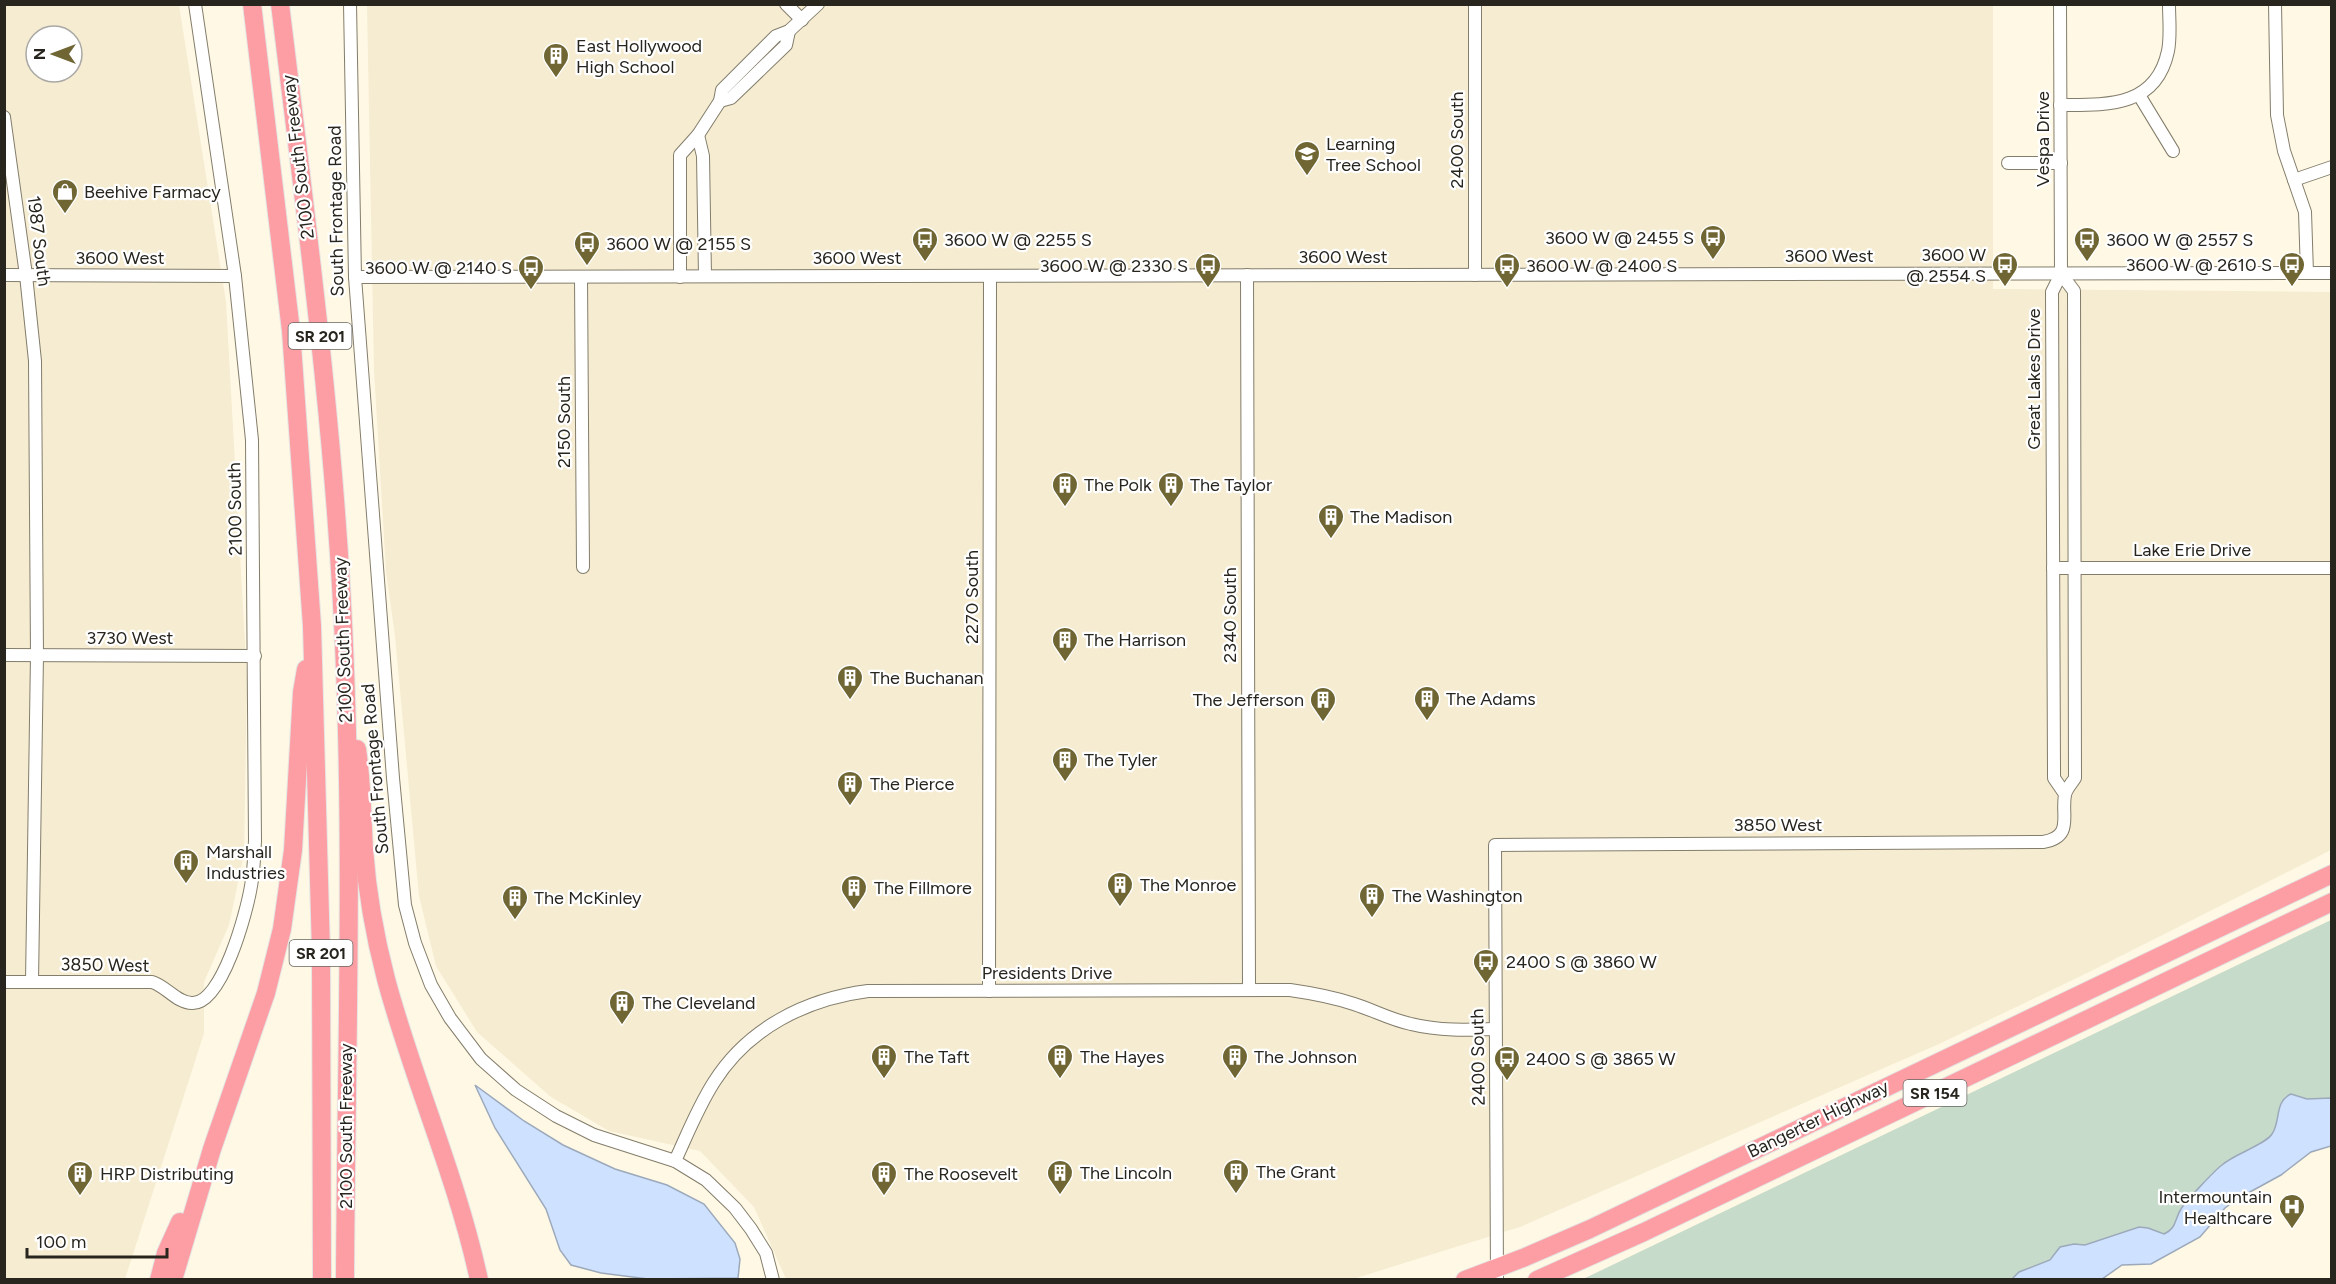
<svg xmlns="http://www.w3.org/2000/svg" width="2336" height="1284" font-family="Figtree,sans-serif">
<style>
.built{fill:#f5ecd1;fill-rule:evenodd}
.green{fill:#c7dbca}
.water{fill:#cee1fe;stroke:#9ca9bb;stroke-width:1.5}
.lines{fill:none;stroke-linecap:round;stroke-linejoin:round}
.minor-casing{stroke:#837d6b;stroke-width:14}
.highway-casing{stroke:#e5e5e4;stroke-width:20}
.minor{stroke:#fff;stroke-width:12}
.highway{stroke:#fc9ea3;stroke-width:18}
.labels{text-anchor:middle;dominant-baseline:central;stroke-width:4.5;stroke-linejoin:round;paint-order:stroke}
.shield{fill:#fff;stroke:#686662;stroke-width:1.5}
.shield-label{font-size:16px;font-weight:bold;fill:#28251e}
.poi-label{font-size:18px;fill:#28251e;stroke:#fff;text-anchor:start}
.street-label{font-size:18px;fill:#28251e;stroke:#fff}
</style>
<rect width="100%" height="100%" fill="#fff8e4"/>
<g class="built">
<path d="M5,5H179L226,302L247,680L244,854L229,925L204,982V1033L125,1279L5,1280ZM36,36H72V72H36Z"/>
<polygon points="367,5 1993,5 1993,289 2331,292 2331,850 2087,973 1939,1044 1520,1227 1353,1279 786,1279 754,1207 700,1151 609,1131 551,1097 477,1032 436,966 419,896 395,636 386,571 374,370"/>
</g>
<polygon class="green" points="2331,920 2331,1131 2191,1223 2089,1279 1581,1280"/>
<g class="water">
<polygon points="475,1085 524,1121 563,1145 615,1169 667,1185 704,1204 735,1243 740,1259 738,1278 648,1279 601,1273 571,1265 560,1250 546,1209 495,1128"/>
<path d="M2291,1094L2307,1099L2331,1098V1146L2311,1152L2281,1175L2239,1198L2225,1208L2200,1237L2151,1264L2122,1265L2102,1279H2012L2019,1272L2050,1260L2060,1247L2074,1244L2085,1245L2139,1227L2148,1228L2164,1234C2177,1228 2174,1220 2181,1209C2185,1202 2214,1171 2222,1165C2234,1154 2265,1145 2272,1134C2281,1121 2274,1102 2291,1094Z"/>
</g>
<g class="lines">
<defs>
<g id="minor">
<polyline points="350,4 355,277 393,778 405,905 415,943 431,985 450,1018 481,1059 516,1090 556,1116 594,1135 675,1161 706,1180 735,1208 751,1229 766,1253 773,1280"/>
<polyline points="786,4 802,20"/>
<polyline points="2060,4 2061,274 2052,292 2054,769 2054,778 2065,794"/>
<polyline points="2275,4 2277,115 2284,151 2305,212 2307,273"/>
<polyline points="2139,95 2173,151"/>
<polyline points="720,101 731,98 786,45 789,31"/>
<path d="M2060,105C2106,105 2156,108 2168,51C2171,36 2169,20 2169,4"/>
<polyline points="4,117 26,275 35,361 37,655 32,982"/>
<polyline points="698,135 703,156 705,276"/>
<polyline points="2008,163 2061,163"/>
<polyline points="2294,180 2332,167"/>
<polyline points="4,275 235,276"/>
<polyline points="1247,275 1249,990"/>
<polyline points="1475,275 1475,4"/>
<polyline points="355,277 2332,273"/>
<polyline points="581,277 583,567"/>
<polyline points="680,277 680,155 698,135 720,101 722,90 776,36 789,31 818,4"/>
<polyline points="2053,568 2332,568"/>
<polyline points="4,655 255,656"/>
<path d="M4,982H152C166,986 177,1003 192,1003C222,1005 247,911 251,886C254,871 254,856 255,841L252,440L235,276L195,4"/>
<polyline points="989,991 990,276"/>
<path d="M675,1161C687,1135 698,1107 714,1082C748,1028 806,999 868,991L1290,990C1311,993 1333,997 1354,1004C1373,1010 1391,1020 1411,1024C1439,1031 1467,1030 1495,1029"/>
<path d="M1497,1280L1495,845L2043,842C2074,837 2061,815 2065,795C2066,789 2072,783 2075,778L2074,291L2061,274"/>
</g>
<g id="highway">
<polyline points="252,4 291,331 312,626 321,952 322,1280"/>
<path d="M280,4C307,226 337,446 345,669C353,872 346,1076 345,1280"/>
<path d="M357,749C362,782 362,815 364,849C367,892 375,937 386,979C413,1080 457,1177 479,1280"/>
<polyline points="159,1280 166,1253 180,1222"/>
<polyline points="173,1280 212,1149 266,993 282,929 293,850 302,692 306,669"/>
<polyline points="1465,1280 1523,1258 1590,1229 2332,874"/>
<polyline points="1537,1280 1644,1232 2332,902"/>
</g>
</defs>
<use href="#minor" class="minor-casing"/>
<use href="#highway" class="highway-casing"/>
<use href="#minor" class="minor"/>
<use href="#highway" class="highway"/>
</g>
<defs>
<symbol id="building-pin" viewBox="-11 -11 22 30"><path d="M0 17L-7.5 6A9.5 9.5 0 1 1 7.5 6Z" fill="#6f6633" stroke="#fff"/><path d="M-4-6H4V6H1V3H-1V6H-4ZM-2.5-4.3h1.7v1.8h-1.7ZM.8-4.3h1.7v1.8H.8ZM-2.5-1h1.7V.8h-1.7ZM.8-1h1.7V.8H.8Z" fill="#fff"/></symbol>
<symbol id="school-pin" viewBox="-11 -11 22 30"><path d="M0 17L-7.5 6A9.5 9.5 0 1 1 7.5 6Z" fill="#6f6633" stroke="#fff"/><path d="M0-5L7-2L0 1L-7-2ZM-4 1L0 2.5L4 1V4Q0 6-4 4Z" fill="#fff"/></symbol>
<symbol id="shop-pin" viewBox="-11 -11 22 30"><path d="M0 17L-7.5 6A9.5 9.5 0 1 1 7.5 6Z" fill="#6f6633" stroke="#fff"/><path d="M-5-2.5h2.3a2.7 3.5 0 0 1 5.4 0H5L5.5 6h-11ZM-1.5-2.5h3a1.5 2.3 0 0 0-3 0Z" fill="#fff"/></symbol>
<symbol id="bus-pin" viewBox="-11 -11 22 30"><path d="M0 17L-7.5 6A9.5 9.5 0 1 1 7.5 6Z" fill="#6f6633" stroke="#fff"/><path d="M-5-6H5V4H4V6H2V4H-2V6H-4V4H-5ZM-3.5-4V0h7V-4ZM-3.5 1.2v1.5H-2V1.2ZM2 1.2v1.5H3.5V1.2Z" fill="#fff"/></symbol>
<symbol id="hospital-pin" viewBox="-11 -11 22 30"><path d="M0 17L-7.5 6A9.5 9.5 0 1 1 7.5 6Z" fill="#6f6633" stroke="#fff"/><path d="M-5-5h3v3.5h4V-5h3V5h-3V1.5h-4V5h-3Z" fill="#fff"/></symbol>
</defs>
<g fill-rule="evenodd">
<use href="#building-pin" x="541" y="41" width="30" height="40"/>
<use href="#school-pin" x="1292" y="139" width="30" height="40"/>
<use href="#shop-pin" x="50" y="177" width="30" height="40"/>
<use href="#bus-pin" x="1698" y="223" width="30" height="40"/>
<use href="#bus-pin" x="910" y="225" width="30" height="40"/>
<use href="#bus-pin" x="2072" y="225" width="30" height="40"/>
<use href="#bus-pin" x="572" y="229" width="30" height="40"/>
<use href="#bus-pin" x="1990" y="250" width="30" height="40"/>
<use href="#bus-pin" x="2277" y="250" width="30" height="40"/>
<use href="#bus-pin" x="1193" y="251" width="30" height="40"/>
<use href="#bus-pin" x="1492" y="251" width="30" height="40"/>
<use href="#bus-pin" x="516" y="253" width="30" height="40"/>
<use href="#building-pin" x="1050" y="470" width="30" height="40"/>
<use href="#building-pin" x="1156" y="470" width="30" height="40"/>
<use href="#building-pin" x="1316" y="502" width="30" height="40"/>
<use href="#building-pin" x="1050" y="625" width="30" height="40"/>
<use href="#building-pin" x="835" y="663" width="30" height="40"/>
<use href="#building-pin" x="1412" y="684" width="30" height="40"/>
<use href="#building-pin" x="1308" y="685" width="30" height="40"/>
<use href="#building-pin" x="1050" y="745" width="30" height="40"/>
<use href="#building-pin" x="835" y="769" width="30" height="40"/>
<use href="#building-pin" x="171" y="847" width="30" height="40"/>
<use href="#building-pin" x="1105" y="870" width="30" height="40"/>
<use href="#building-pin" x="839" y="873" width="30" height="40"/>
<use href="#building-pin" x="1357" y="881" width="30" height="40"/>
<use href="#building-pin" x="500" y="883" width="30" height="40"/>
<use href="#bus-pin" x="1471" y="947" width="30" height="40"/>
<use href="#building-pin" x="607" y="988" width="30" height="40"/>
<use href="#building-pin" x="869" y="1042" width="30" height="40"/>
<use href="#building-pin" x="1045" y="1042" width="30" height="40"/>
<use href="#building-pin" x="1220" y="1042" width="30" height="40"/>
<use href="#bus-pin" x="1492" y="1044" width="30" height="40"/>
<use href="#building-pin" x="1221" y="1157" width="30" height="40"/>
<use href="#building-pin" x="1045" y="1158" width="30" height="40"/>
<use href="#building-pin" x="65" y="1159" width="30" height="40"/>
<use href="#building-pin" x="869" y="1159" width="30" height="40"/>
<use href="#hospital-pin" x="2277" y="1192" width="30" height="40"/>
</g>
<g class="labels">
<g class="shield">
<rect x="288.5" y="323" width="63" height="26" rx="4.5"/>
<rect x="289.5" y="940" width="63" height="26" rx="4.5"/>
<rect x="1903.5" y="1080" width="63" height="26" rx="4.5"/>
</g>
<g class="shield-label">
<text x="320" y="336">SR 201</text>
<text x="321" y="953">SR 201</text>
<text x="1935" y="1093">SR 154</text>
</g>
<g class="poi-label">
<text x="576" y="46">East Hollywood<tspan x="576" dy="21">High School</tspan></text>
<text x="1326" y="144">Learning<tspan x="1326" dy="21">Tree School</tspan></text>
<text x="84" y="192">Beehive Farmacy</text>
<text x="1694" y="238" text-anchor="end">3600 W @ 2455 S</text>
<text x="944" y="240">3600 W @ 2255 S</text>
<text x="2106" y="240">3600 W @ 2557 S</text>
<text x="606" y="244">3600 W @ 2155 S</text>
<text x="1986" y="255" text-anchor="end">3600 W<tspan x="1986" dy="21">@ 2554 S</tspan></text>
<text x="2272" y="265" text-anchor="end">3600 W @ 2610 S</text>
<text x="1188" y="266" text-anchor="end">3600 W @ 2330 S</text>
<text x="1526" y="266">3600 W @ 2400 S</text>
<text x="512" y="268" text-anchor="end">3600 W @ 2140 S</text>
<text x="1084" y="485">The Polk</text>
<text x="1190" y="485">The Taylor</text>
<text x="1350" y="517">The Madison</text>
<text x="1084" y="640">The Harrison</text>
<text x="870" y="678">The Buchanan</text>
<text x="1446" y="699">The Adams</text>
<text x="1304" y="700" text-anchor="end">The Jefferson</text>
<text x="1084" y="760">The Tyler</text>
<text x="870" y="784">The Pierce</text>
<text x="206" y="852">Marshall<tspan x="206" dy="21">Industries</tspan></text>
<text x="1140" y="885">The Monroe</text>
<text x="874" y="888">The Fillmore</text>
<text x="1392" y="896">The Washington</text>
<text x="534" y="898">The McKinley</text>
<text x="1506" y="962">2400 S @ 3860 W</text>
<text x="642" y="1003">The Cleveland</text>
<text x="904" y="1057">The Taft</text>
<text x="1080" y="1057">The Hayes</text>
<text x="1254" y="1057">The Johnson</text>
<text x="1526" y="1059">2400 S @ 3865 W</text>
<text x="1256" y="1172">The Grant</text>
<text x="1080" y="1173">The Lincoln</text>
<text x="100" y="1174">HRP Distributing</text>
<text x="904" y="1174">The Roosevelt</text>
<text x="2272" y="1197" text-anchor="end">Intermountain<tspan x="2272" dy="21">Healthcare</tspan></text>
</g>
<g class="street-label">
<text transform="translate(2043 139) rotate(-90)">Vespa Drive</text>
<text transform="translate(1457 140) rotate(-90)">2400 South</text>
<text transform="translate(298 157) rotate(-97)">2100 South Freeway</text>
<text transform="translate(336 211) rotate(-91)">South Frontage Road</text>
<text transform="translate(39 241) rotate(83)">1987 South</text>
<text x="1829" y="256">3600 West</text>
<text x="1343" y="257">3600 West</text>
<text x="120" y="258">3600 West</text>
<text x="857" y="258">3600 West</text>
<text transform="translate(2034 379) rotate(-90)">Great Lakes Drive</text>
<text transform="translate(564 422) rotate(-90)">2150 South</text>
<text transform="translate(235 509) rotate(-91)">2100 South</text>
<text x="2192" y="550">Lake Erie Drive</text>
<text transform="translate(972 597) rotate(-90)">2270 South</text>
<text transform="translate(1230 615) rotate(-90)">2340 South</text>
<text x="130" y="638">3730 West</text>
<text transform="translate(343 640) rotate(-92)">2100 South Freeway</text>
<text transform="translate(375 769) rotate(-95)">South Frontage Road</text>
<text x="1778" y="825">3850 West</text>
<text transform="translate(105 965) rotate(1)">3850 West</text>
<text x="1047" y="973">Presidents Drive</text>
<text transform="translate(1478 1057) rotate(-91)">2400 South</text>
<text transform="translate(1818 1119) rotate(-26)">Bangerter Highway</text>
<text transform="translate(346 1126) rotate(-90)">2100 South Freeway</text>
</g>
</g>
<rect width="2336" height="1284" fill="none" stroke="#28251e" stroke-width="12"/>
<g transform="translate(54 54) rotate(270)"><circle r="28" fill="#ffffff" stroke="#a9a8a5" stroke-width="1.5"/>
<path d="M0-4.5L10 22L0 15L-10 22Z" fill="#6f6633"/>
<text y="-9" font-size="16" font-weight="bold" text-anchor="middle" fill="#28251e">N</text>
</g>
<path d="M27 1248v9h140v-9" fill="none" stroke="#28251e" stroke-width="3"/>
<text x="36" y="1248" font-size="18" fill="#28251e" stroke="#ffffff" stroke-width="4.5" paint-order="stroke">100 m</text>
</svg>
